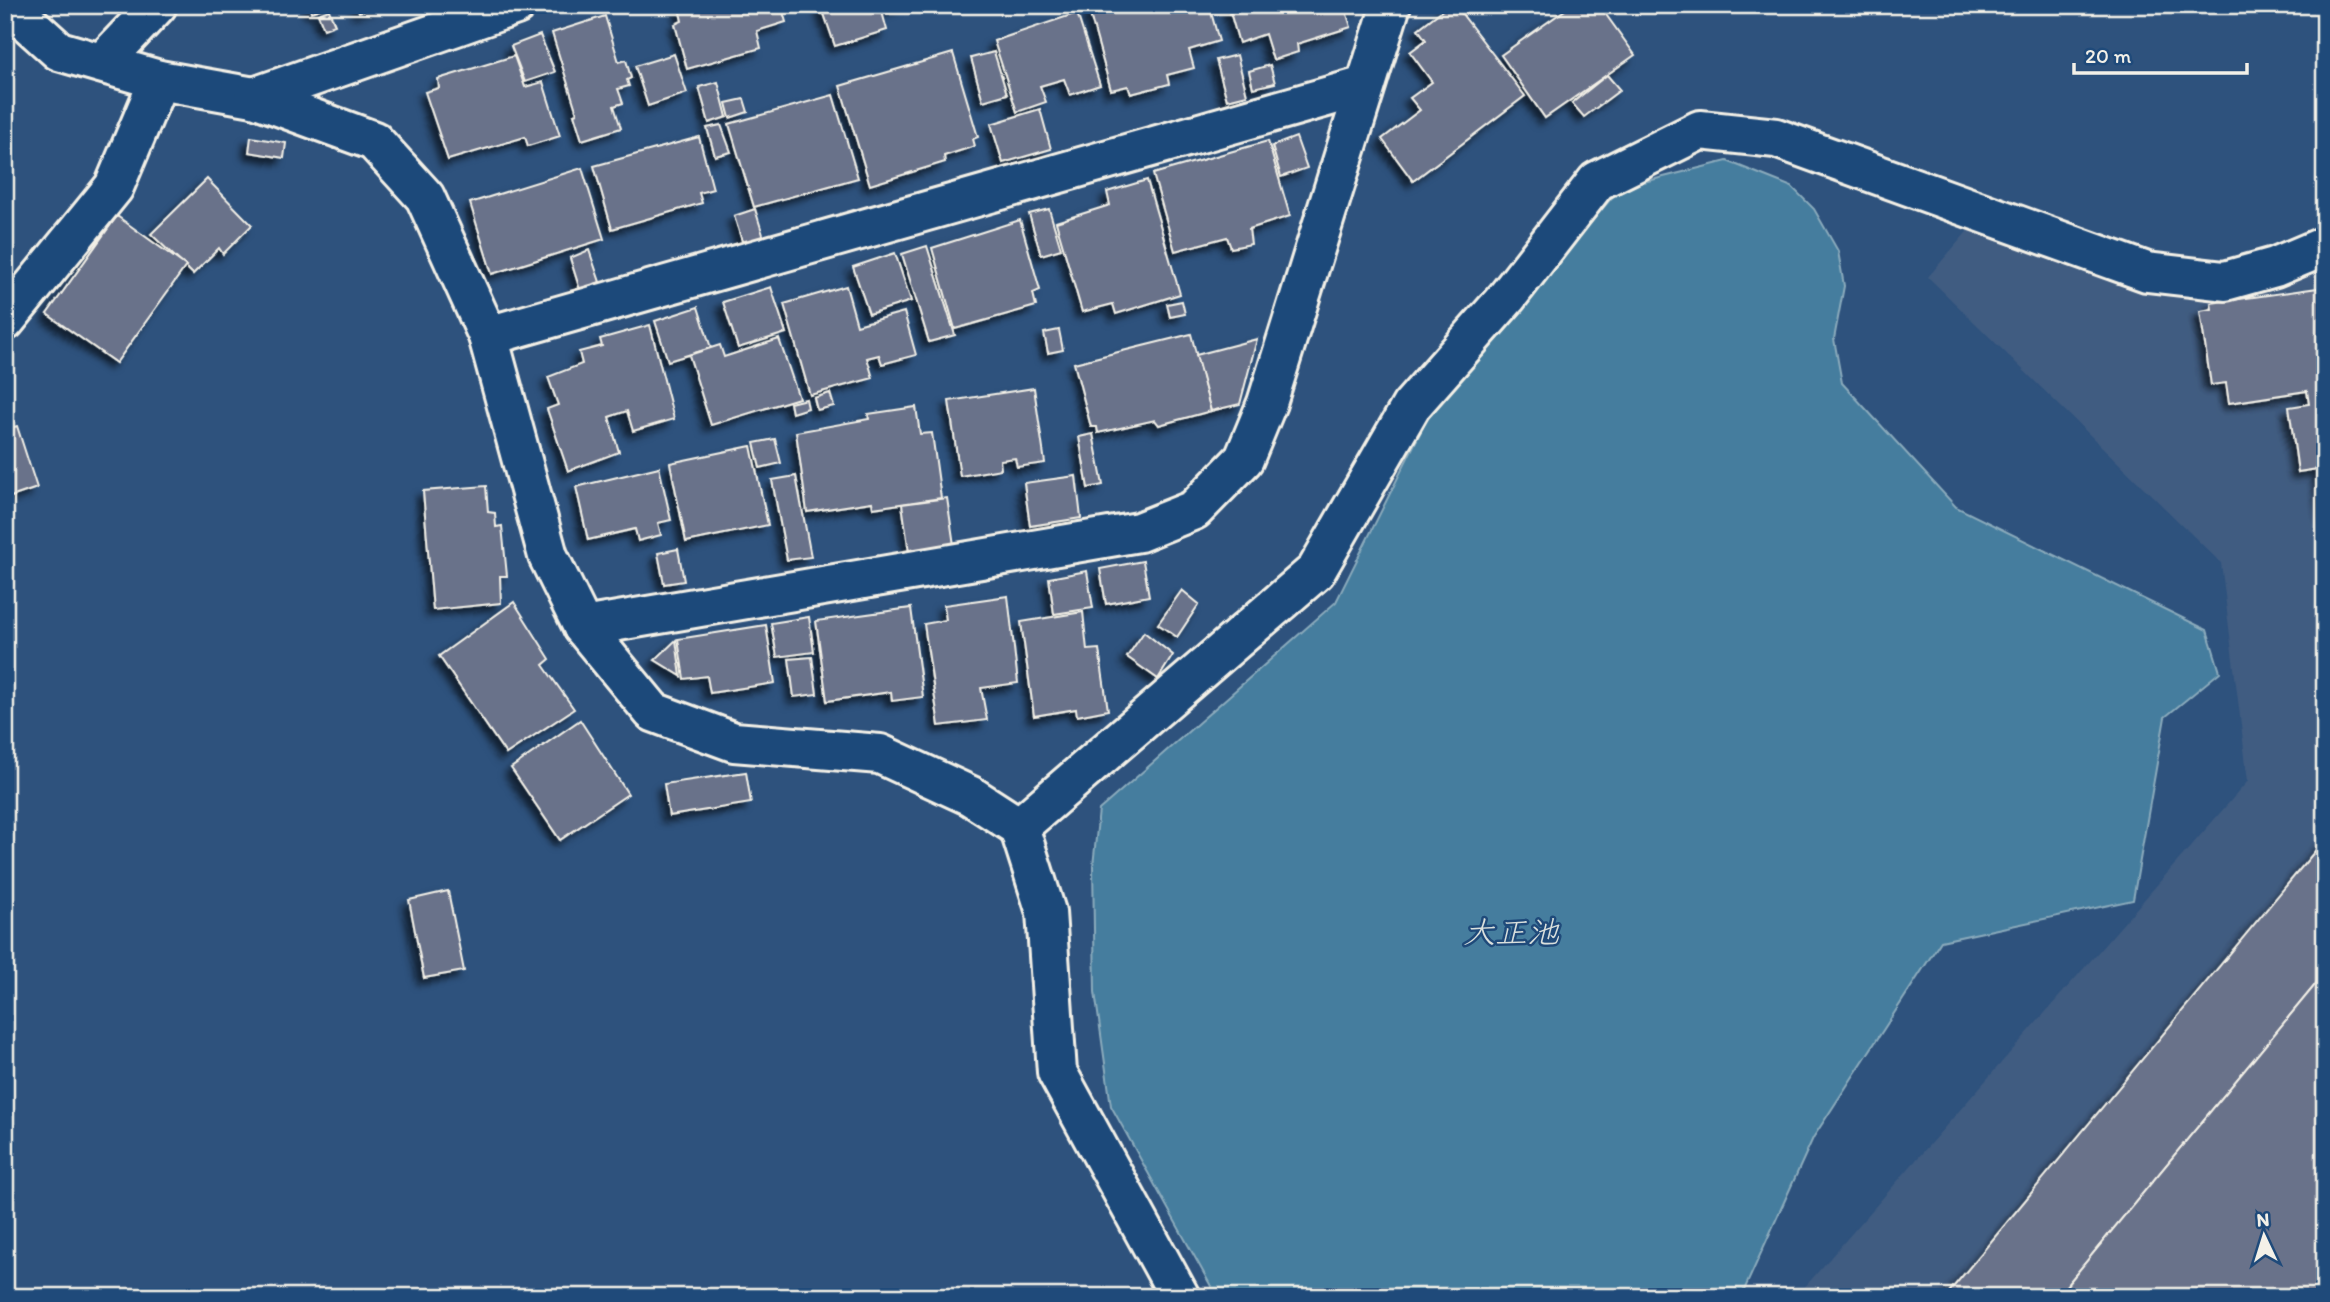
<svg xmlns="http://www.w3.org/2000/svg" width="2330" height="1302" font-family="Itim,'Klee One',sans-serif">
<style>
.built{fill:#405c81}
.water{fill:#457d9e;stroke:#8babbc;stroke-width:2}
.building{fill:#69728a;stroke:#f4f1e8;stroke-width:2;filter:url(#shadow)}
.lines{fill:none;stroke-linecap:round;stroke-linejoin:round}
.minor-casing{stroke:#f4f1e8;stroke-width:44}
.minor{stroke:#1f4a7a;stroke-width:38}
.labels{text-anchor:middle;dominant-baseline:central;stroke-width:5;stroke-linejoin:round;paint-order:stroke}
.water-label{font-size:32px;font-style:italic;fill:#dae0dd;stroke:#1f4a7a}
</style>
<defs>
<filter id="shadow"><feDropShadow dx="-6" dy="6" stdDeviation="3.5" flood-color="#0009"/></filter>
</defs>
<rect width="100%" height="100%" fill="#2e527d"/>
<filter id="ink" filterUnits="userSpaceOnUse"><feTurbulence type="fractalNoise" baseFrequency=".0143" numOctaves="2"/><feDisplacementMap in="SourceGraphic" scale="14" xChannelSelector="R" yChannelSelector="G"/><feConvolveMatrix kernelMatrix="1 2 1 2 8 2 1 2 1" color-interpolation-filters="sRGB"/></filter>
<g filter="url(#ink)">
<polygon class="built" points="1972,226 2185,268 2325,249 2325,1297 1796,1297 2248,781 2221,563 1928,277"/>
<polygon class="water" points="1727,161 1792,187 1814,209 1838,251 1844,286 1834,339 1842,383 1956,507 2207,630 2220,672 2165,717 2133,900 1941,941 1813,1138 1741,1297 1217,1297 1111,1106 1095,992 1093,866 1099,810 1336,602 1431,411 1620,188"/>
<g class="building">
<polygon points="309,5 333,5 311,12"/>
<polygon points="357,5 382,5 359,12"/>
<polygon points="689,5 781,5 786,22 757,31 761,48 687,69 675,24 682,21 679,8"/>
<polygon points="821,5 904,5 882,12 887,30 835,46"/>
<polygon points="1110,5 1209,5 1219,41 1189,50 1194,68 1167,75 1169,84 1131,94 1128,86 1111,90 1089,11"/>
<polygon points="1228,5 1344,5 1351,27 1297,44 1298,52 1273,60 1265,34 1239,43"/>
<polygon points="1347,5 1364,5 1348,10"/>
<polygon points="1449,5 1455,5 1525,96 1413,181 1382,139 1420,110 1410,98 1432,82 1410,52 1426,40 1418,29"/>
<polygon points="1572,5 1599,5 1635,55 1545,118 1501,55"/>
<polygon points="329,10 335,25 324,29 318,14"/>
<polygon points="1077,13 1100,85 1070,95 1064,79 1040,86 1046,102 1017,112 994,41"/>
<polygon points="605,16 619,62 626,60 631,78 627,80 629,86 618,89 623,103 614,106 621,128 582,140 574,114 577,113 552,33"/>
<polygon points="540,35 555,72 525,82 511,46"/>
<polygon points="994,52 1007,94 983,101 971,58"/>
<polygon points="953,53 978,137 973,139 975,146 944,156 945,162 870,185 840,86"/>
<polygon points="674,54 687,93 648,106 635,66"/>
<polygon points="1237,55 1247,95 1227,100 1216,60"/>
<polygon points="514,56 525,87 543,82 560,136 528,146 525,137 448,160 425,92 439,88 438,79"/>
<polygon points="1270,65 1275,83 1253,88 1249,71"/>
<polygon points="1607,75 1620,90 1584,117 1572,103"/>
<polygon points="718,82 727,117 709,123 699,87"/>
<polygon points="833,95 858,178 754,207 729,124"/>
<polygon points="744,99 748,112 730,118 726,103"/>
<polygon points="1040,109 1051,149 1003,163 991,124"/>
<polygon points="721,125 731,152 715,156 707,128"/>
<polygon points="251,137 286,143 284,158 249,152"/>
<polygon points="699,137 713,189 699,193 702,203 612,229 594,166"/>
<polygon points="1296,137 1307,168 1281,177 1272,146"/>
<polygon points="1268,141 1290,216 1249,229 1251,244 1231,248 1227,237 1175,251 1153,174"/>
<polygon points="582,168 604,239 492,274 470,203"/>
<polygon points="207,179 252,225 223,254 219,248 193,274 151,234"/>
<polygon points="1147,180 1180,294 1116,314 1113,304 1082,312 1056,222 1110,205 1107,192"/>
<polygon points="755,209 764,238 743,244 734,216"/>
<polygon points="1049,209 1061,249 1041,255 1029,214"/>
<polygon points="117,216 186,266 116,363 47,314"/>
<polygon points="1020,220 1040,290 1033,293 1036,306 955,329 932,248"/>
<polygon points="927,246 955,335 929,342 902,254"/>
<polygon points="589,250 600,282 580,290 570,258"/>
<polygon points="895,253 911,301 869,314 853,267"/>
<polygon points="846,286 857,325 904,312 916,355 882,364 879,355 867,358 873,378 810,395 784,304"/>
<polygon points="771,287 786,333 738,348 723,302"/>
<polygon points="2325,287 2325,517 2318,469 2298,472 2289,407 2309,404 2307,391 2229,403 2226,383 2211,385 2200,311 2212,309 2211,303"/>
<polygon points="1182,301 1185,314 1170,317 1167,304"/>
<polygon points="698,307 711,348 668,361 655,321"/>
<polygon points="650,325 674,419 633,431 627,411 609,417 619,452 568,471 547,409 558,405 548,377 582,364 579,352 602,346 600,339"/>
<polygon points="1059,330 1063,350 1048,353 1044,333"/>
<polygon points="1191,334 1211,411 1159,425 1155,420 1098,433 1097,427 1091,427 1074,363"/>
<polygon points="779,339 799,398 711,425 689,355 720,345 724,357"/>
<polygon points="1257,339 1240,404 1211,411 1196,355"/>
<polygon points="1034,388 1045,463 1017,467 1015,458 1000,460 1001,469 960,476 949,401"/>
<polygon points="830,393 834,406 817,410 814,398"/>
<polygon points="806,399 808,408 792,413 790,403"/>
<polygon points="916,407 920,434 932,433 941,498 873,508 872,502 807,512 796,432 869,419 868,414"/>
<polygon points="17,426 37,488 5,499 5,430"/>
<polygon points="1093,434 1103,485 1088,488 1079,437"/>
<polygon points="775,439 781,463 760,468 754,443"/>
<polygon points="751,446 768,525 686,542 670,463"/>
<polygon points="659,467 671,520 658,523 661,535 638,541 635,529 588,540 576,487"/>
<polygon points="796,476 811,557 787,560 772,480"/>
<polygon points="1076,476 1081,518 1030,526 1024,483"/>
<polygon points="486,486 488,512 495,513 496,527 502,526 507,576 500,576 501,603 433,610 423,491"/>
<polygon points="947,498 954,545 909,552 902,504"/>
<polygon points="678,549 684,581 664,584 658,553"/>
<polygon points="1143,561 1149,596 1106,604 1100,569"/>
<polygon points="1087,571 1093,608 1054,614 1049,578"/>
<polygon points="1182,590 1199,604 1177,637 1158,624"/>
<polygon points="1008,596 1018,683 981,688 987,720 939,726 924,624 946,620 944,605"/>
<polygon points="514,602 550,659 543,665 574,709 506,754 439,656"/>
<polygon points="911,608 923,697 892,701 891,692 827,701 816,621"/>
<polygon points="1083,612 1087,650 1099,649 1108,710 1077,716 1076,709 1034,716 1021,622"/>
<polygon points="809,617 814,652 777,657 771,623"/>
<polygon points="766,625 775,683 710,693 707,676 684,679 678,639"/>
<polygon points="1144,632 1173,655 1158,679 1127,657"/>
<polygon points="676,640 681,676 655,660"/>
<polygon points="812,657 817,694 794,697 789,659"/>
<polygon points="580,720 628,794 560,840 511,768"/>
<polygon points="746,772 751,803 669,816 664,784"/>
<polygon points="2325,839 2325,973 2057,1297 1945,1297"/>
<polygon points="448,891 464,971 424,978 409,900"/>
<polygon points="2325,973 2325,1297 2057,1297"/>
</g>
<g class="lines">
<defs>
<g id="minor">
<polyline points="8,5 59,51 159,80 254,97 374,141 425,197 488,336 548,556 583,627 653,712 734,742 880,754 971,796 1019,827 1046,912 1057,1072 1180,1297"/>
<polyline points="102,63 157,5"/>
<polyline points="254,97 516,5"/>
<polyline points="5,321 114,187 159,80"/>
<polyline points="488,336 1365,86"/>
<polyline points="583,627 1139,532 1194,510 1244,459 1267,403 1391,5"/>
<polyline points="1019,827 1316,571 1411,406 1507,297 1597,181 1700,130 1776,138 2147,272 2225,281 2275,267 2325,246"/>
</g>
</defs>
<use href="#minor" class="minor-casing"/>
<use href="#minor" class="minor"/>
</g>
</g>
<g class="labels">
<g class="water-label">
<text x="1511" y="932">大正池</text>
</g>
</g>
<rect width="2330" height="1302" fill="none" stroke="#1f4a7a" stroke-width="28"/>
<rect x="14" y="14" width="2302" height="1274" fill="none" stroke="#f4f1e8" stroke-width="2.5" filter="url(#ink)"/>
<g transform="translate(2264 1236) rotate(356)" stroke="#1f4a7a" stroke-width="5" paint-order="stroke">
<path d="M0-5L12 26L0 18L-12 26Z" fill="#f4f1e8"/>
<text y="-10" font-size="19" font-weight="bold" text-anchor="middle" fill="#f4f1e8">N</text>
</g>
<path d="M2074 63v10h173v-10" fill="none" stroke="#f4f1e8" stroke-width="3.5"/>
<text x="2085" y="63" font-size="21" fill="#f4f1e8" stroke="#1f4a7a" stroke-width="5" paint-order="stroke">20 m</text>
</svg>
